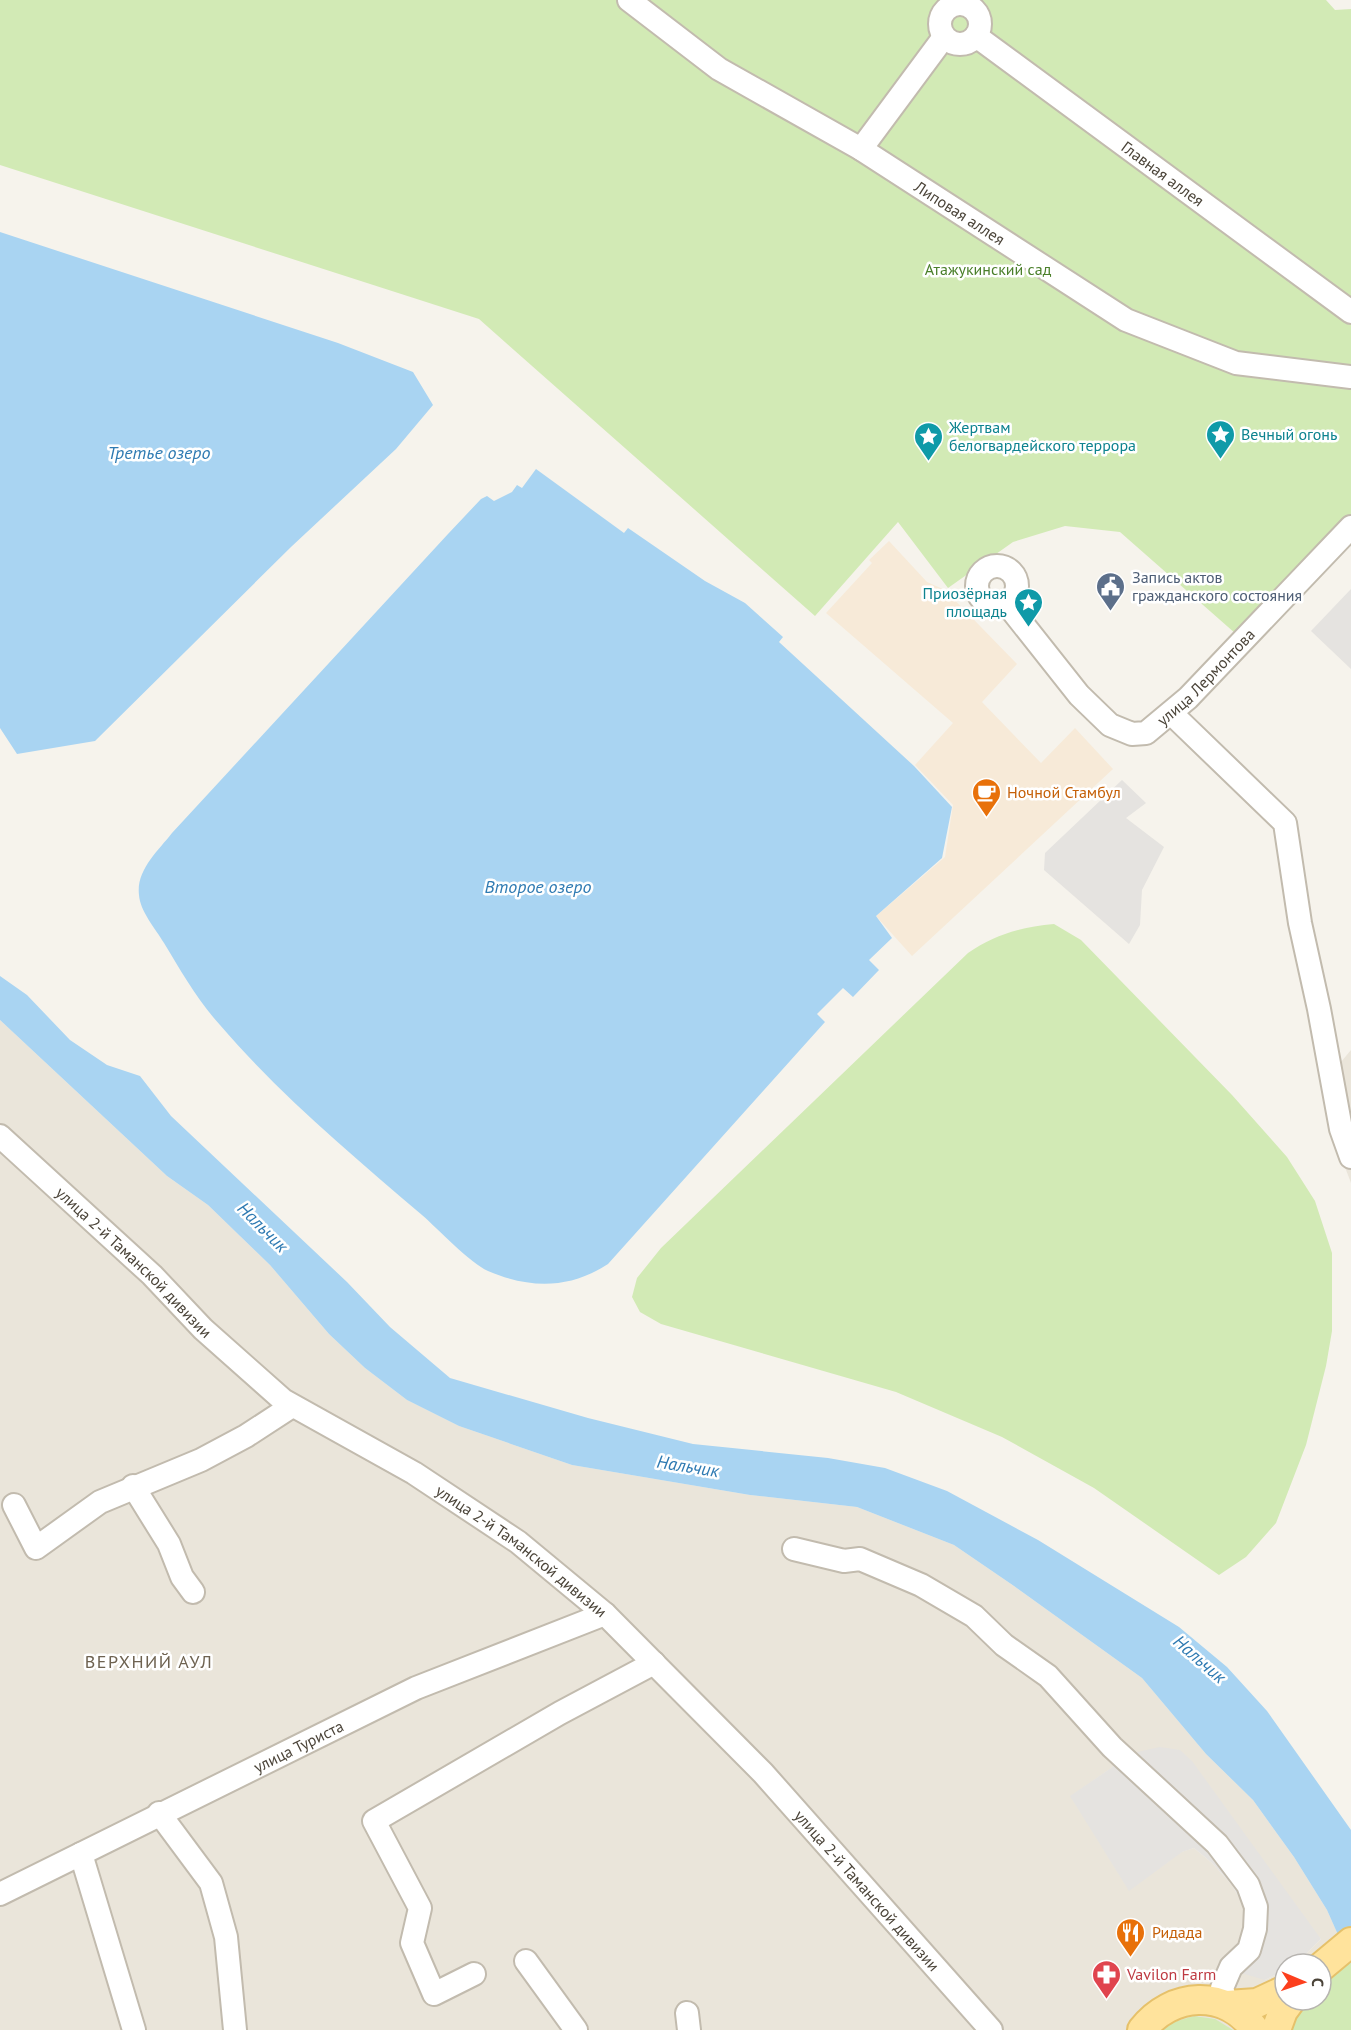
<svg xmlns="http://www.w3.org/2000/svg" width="1351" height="2030" font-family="'PT Sans',sans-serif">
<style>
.residential{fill:#eae5da}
.commercial{fill:#f7ead8}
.green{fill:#d2eab5}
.parking{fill:#e5e3e0}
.water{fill:#a9d4f2}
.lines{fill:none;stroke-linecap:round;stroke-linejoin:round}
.minor-casing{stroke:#c2bbae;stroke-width:26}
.major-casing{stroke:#e6c16a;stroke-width:32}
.minor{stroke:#fff;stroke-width:22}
.major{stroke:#ffe39c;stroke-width:28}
.labels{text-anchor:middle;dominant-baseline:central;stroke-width:5;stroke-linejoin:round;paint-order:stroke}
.street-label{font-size:16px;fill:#4b4439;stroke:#fff}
.park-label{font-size:16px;fill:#4a7f2a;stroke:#fff}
.culture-label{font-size:16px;fill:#0d838f;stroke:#fff;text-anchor:start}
.service-label{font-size:16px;fill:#4e5e75;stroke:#fff;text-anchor:start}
.food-label{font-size:16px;fill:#c56008;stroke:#fff;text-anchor:start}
.health-label{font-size:16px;fill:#be3a42;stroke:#fff;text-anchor:start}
.water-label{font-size:18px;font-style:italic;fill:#2e7ab2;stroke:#fff}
.neighbourhood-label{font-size:18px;letter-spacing:1.5px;fill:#6e6250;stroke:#fff}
</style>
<rect width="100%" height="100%" fill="#f6f3ec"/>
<g class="residential">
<polygon points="0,1020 167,1176 208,1205 270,1265 329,1334 365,1368 407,1400 459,1426 572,1465 750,1495 857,1507 954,1545 1014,1586 1142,1678 1206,1754 1253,1800 1294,1857 1327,1910 1344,1948 1321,1964 1296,1964 1321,1939 1133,1753 1071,1796 1129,1890 1181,1852 1194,1848 1212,1863 1232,1885 1246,1910 1265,1980 1285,1970 1285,2000 1276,2030 0,2030"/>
<polygon points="1351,1050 1351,1183 1329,1125 1326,1080"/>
</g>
<polygon class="commercial" points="889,541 927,582 945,590 1017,664 982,702 1041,763 1075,728 1113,769 912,956 876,916 945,857 953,805 915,765 953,723 826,613 872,563 869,560"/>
<g class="green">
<polygon points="0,0 1326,0 1335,10 1351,9 1351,527 1244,641 1120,532 1065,526 1013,542 948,588 898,522 815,616 479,319 0,165"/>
<path d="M1054,924L1081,940L1232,1095L1287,1157L1315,1201L1332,1253V1331L1326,1366L1306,1445L1276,1523L1246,1557L1219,1575L1094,1488L1002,1437L896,1392L661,1324L640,1312L632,1297L637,1278L661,1248L968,953C995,934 1022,927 1054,924Z"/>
<polygon points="1344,1948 1351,1964 1351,2030 1276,2030 1291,2000 1321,2000 1321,1967"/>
<polygon points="1194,2016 1215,2019 1233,2030 1163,2030 1174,2022"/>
</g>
<g class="parking">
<polygon points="1351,589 1351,669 1311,631"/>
<polygon points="1122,780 1146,803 1126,818 1164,847 1142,890 1140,925 1129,944 1044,870 1045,853"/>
<polygon points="1160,1747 1180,1750 1192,1761 1321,1939 1296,1964 1285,1964 1285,1970 1265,1980 1238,1972 1236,1947 1247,1925 1246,1910 1232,1885 1212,1863 1194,1848 1182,1852 1129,1891 1070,1796 1133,1753"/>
</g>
<g class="water">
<polygon points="0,232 338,343 413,372 433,405 396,449 291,547 95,741 17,754 0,728"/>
<path d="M536,469L624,533L628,528L705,581L745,603L783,637L779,642L914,766L952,807L942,858L876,916L892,938L869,960L879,970L853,997L843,988L817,1014L825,1022L608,1264C570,1289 530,1289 488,1271C470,1263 438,1229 422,1215C352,1155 280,1095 220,1025C198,1001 181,971 164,943C155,928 140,911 139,895C136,870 158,851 172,833L448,534L481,499L487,496L494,501L512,492L517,485L522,488Z"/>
<polygon points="0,976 27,995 70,1040 107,1065 140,1076 171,1116 347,1282 390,1327 450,1378 588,1418 693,1444 828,1458 885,1468 947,1491 1038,1540 1179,1627 1227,1667 1267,1711 1351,1830 1351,1964 1327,1910 1294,1857 1253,1800 1206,1754 1142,1678 1014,1586 954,1545 857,1507 750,1495 572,1465 459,1426 407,1400 365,1368 329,1334 270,1265 208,1205 167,1176 0,1020"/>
</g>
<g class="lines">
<defs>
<g id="minor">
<path id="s1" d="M629,0L719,69L861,149L1126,320L1236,363L1351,377"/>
<circle cx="960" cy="24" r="20"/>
<path id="s2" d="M976,36L1351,312"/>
<polyline points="861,149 944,37"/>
<circle cx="997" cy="586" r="20"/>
<path id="s3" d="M1007,604L1079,695L1110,725L1132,734L1146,733L1188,698L1351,527"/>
<polyline points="1171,713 1285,823 1300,923 1319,1009 1341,1129 1351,1157"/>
<path id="s4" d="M0,1136L152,1275L203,1329L283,1400L414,1473L518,1542L605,1614L763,1773L991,2030"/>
<polyline points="133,1486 169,1544 182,1577 193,1592"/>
<polyline points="14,1505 36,1548 100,1502 201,1460 246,1436 292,1406"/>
<polyline points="794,1549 844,1561 860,1559 921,1585 974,1616 1004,1645 1048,1676 1112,1747 1217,1844 1248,1885 1256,1907 1255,1929 1249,1950 1231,1967 1222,1988 1227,2005"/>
<polyline points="159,1813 211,1883 226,1937 235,2030"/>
<polyline points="81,1854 134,2030"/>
<path id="s5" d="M0,1894L416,1688L605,1614"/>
<polyline points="526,1961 576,2030"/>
<polyline points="474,1974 434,1994 412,1943 420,1908 374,1821 560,1713 654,1663"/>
<polyline points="687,2013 689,2030"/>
</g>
<g id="major">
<polyline points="1321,1967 1351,1942"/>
<polyline points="1227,2005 1257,2003 1285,1990"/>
<path d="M1142,2030C1171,1992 1226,1988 1255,2030"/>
<polyline points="1276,2030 1283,2011 1291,2000"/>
</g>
</defs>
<use href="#minor" class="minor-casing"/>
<use href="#major" class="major-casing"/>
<use href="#minor" class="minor"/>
<use href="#major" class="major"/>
</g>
<defs>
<symbol id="sight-pin" viewBox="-11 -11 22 30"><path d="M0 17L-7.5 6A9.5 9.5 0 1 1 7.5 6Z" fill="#0f9aa8" stroke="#fff"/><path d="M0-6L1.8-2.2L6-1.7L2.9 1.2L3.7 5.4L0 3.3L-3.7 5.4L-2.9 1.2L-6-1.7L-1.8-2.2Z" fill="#fff"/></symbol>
<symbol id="civic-pin" viewBox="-11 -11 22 30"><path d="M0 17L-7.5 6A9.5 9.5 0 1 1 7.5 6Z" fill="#5c6f8a" stroke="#fff"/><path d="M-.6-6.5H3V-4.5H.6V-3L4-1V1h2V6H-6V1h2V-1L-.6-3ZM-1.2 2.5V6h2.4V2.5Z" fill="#fff"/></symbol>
<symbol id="cafe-pin" viewBox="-11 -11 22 30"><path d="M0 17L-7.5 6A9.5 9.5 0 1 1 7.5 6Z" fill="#e8710a" stroke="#fff"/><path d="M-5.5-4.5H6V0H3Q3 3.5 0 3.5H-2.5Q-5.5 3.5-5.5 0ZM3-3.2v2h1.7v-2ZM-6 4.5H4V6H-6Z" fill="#fff"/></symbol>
<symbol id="restaurant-pin" viewBox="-11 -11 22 30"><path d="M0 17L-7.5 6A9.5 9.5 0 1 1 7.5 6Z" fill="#e8710a" stroke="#fff"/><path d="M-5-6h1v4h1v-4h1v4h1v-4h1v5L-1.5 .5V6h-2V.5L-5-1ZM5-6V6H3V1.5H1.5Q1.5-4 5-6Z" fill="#fff"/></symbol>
<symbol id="pharmacy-pin" viewBox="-11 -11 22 30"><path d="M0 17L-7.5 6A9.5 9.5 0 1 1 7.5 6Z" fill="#e0444e" stroke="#fff"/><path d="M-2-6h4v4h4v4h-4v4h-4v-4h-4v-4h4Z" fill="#fff"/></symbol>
</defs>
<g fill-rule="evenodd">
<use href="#sight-pin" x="1204" y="418" width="33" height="45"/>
<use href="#sight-pin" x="912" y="420" width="33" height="45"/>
<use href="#civic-pin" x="1094" y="570" width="33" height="45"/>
<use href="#sight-pin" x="1012" y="586" width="33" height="45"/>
<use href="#cafe-pin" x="970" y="776" width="33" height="45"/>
<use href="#restaurant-pin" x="1114" y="1916" width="33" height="45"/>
<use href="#pharmacy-pin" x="1090" y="1958" width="33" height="45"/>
</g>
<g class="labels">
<g class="street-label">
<text stroke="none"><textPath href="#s2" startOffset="232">Главная аллея</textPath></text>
<text stroke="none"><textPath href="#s1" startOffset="394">Липовая аллея</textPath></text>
<text stroke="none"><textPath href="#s3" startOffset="279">улица Лермонтова</textPath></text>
<text stroke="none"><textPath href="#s4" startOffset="184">улица 2-й Таманской дивизии</textPath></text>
<text stroke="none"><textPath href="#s4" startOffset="670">улица 2-й Таманской дивизии</textPath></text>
<text stroke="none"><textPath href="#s5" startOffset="333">улица Туриста</textPath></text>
<text stroke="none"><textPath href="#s4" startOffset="1156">улица 2-й Таманской дивизии</textPath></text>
</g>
<g class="park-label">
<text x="988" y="269">Атажукинский сад</text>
</g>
<g class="culture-label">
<text x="949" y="427">Жертвам<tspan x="949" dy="18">белогвардейского террора</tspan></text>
<text x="1241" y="434">Вечный огонь</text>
<text x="1007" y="593" text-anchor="end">Приозёрная<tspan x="1007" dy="18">площадь</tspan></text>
</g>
<g class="service-label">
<text x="1132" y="577">Запись актов<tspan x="1132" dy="18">гражданского состояния</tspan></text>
</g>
<g class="food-label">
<text x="1007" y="792">Ночной Стамбул</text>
<text x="1152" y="1932">Ридада</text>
</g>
<g class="health-label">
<text x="1127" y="1974">Vavilon Farm</text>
</g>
<g class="water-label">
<text x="159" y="452">Третье озеро</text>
<text x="538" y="886">Второе озеро</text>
<text transform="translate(263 1227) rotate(45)">Нальчик</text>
<text transform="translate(688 1466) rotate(9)">Нальчик</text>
<text transform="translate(1200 1659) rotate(41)">Нальчик</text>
</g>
<g class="neighbourhood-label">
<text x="149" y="1661">ВЕРХНИЙ АУЛ</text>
</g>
</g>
<g transform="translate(1303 1982) rotate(92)"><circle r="28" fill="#ffffff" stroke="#b7b4b0" stroke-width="1.5"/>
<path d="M0-4.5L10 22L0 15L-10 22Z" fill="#fc3f1d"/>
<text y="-9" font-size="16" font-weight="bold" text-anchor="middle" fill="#4b4439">С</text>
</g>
</svg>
